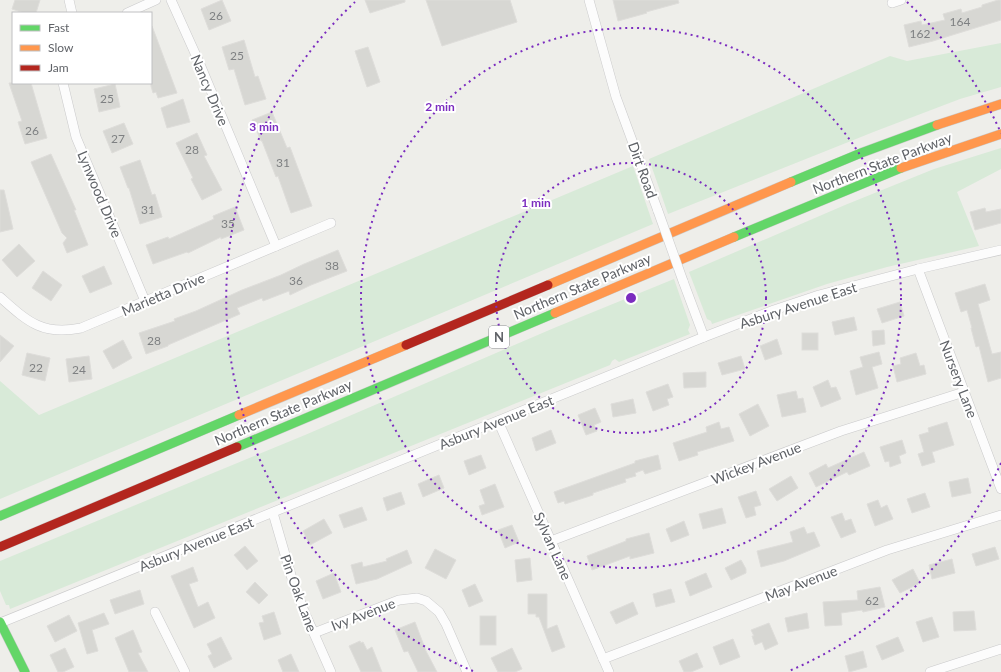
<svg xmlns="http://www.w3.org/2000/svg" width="1001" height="672" font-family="Lato,sans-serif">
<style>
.green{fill:#d8ead8}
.building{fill:#d7d7d3;stroke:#deddda}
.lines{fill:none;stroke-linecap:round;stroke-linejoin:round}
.street-casing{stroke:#cacacb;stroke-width:10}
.fast-casing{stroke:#cacaca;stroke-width:10}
.slow-casing{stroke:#cacaca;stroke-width:10}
.jam-casing{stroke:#cacaca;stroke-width:10}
.street{stroke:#fcfcfc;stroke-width:9}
.fast{stroke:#63d668;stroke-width:9}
.slow{stroke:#ff974d;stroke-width:9}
.jam{stroke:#b3261e;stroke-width:9}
.street-bridge-casing{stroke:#cacacb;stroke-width:10;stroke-linecap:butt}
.street-bridge{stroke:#fcfcfc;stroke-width:9}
.ring{fill:none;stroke:#7b2cbf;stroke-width:2;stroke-dasharray:2 4}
.labels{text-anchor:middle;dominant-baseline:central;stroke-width:4;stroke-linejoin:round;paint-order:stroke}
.number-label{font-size:12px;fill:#7e8082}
.shield{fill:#fff;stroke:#8f9195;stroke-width:1}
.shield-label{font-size:13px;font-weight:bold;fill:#5f6267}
.street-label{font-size:14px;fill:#5f6267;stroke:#fff}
.centre{fill:#7b2cbf;stroke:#fff;stroke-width:2}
.ring-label{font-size:12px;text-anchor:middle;font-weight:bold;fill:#7b2cbf;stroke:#fff;stroke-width:4;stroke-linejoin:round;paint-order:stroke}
</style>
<rect width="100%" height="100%" fill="#eeeeea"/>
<g class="green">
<polygon points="1001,43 1001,87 960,99 876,131 668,214 649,159 890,56 907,61"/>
<polygon points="1001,148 1001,169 957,192 979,246 887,267 827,284 712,324 711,321 707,319 689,272 845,205 934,169"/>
<polygon points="633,166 653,224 0,499 0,381 39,415"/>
<polygon points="674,279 690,325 688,330 690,334 619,362 615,359 612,361 610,365 10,609 9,605 6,605 0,591 0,561 305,435 554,328"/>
</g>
<g class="building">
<polygon points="15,0 40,0 36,13 24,13 12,9"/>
<polygon points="222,0 231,21 209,30 201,9"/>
<polygon points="365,0 405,0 405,2 370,13"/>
<polygon points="426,0 510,0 517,22 442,46"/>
<polygon points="613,0 678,0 679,3 646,12 647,13 618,21"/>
<polygon points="998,0 1001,0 1001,20 933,41 909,47 904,25 921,21 922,25 945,20 943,14 961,9 962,13 982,7 982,5"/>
<polygon points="151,26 152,26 177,93 158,98 156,92 153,93 151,86"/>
<polygon points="244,40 255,77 258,76 266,99 245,105 234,69 229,70 222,47"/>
<polygon points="368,47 380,82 367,87 355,51"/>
<polygon points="9,83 31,83 47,138 25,144 18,122 22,121"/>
<polygon points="115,84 120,107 99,112 94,89"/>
<polygon points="183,99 190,122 167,128 161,108"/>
<polygon points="272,112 287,148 290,147 312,206 291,213 278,176 276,177 262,141 261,141 252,120"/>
<polygon points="124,123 133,144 112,153 103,131"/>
<polygon points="197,133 207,155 204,156 222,190 202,200 191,179 193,178 176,143"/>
<polygon points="51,154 76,210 74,210 88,245 67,253 63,243 67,238 62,233 31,162"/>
<polygon points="140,160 152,195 155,194 162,217 140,224 129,188 128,188 120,167"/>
<polygon points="0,190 4,190 13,229 0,232"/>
<polygon points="235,207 244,230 221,239 221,237 188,253 187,252 153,264 146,245 168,237 169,239 214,219 213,216"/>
<polygon points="985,208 986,212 1001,209 1001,223 975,230 970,212"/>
<polygon points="19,244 35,261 17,277 2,260"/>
<polygon points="338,250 347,271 311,285 290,295 289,291 263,301 262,298 237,308 240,314 168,345 168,346 146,354 139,333 175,321 174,319 196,311 242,290 281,275 304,264"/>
<polygon points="104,266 112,284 90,293 82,276"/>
<polygon points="43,271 62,285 51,301 32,288"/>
<polygon points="985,284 990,300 978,304 992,354 1001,352 1001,378 988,382 979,346 976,347 971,328 972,328 967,310 961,312 955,293"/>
<polygon points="900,302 904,316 882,323 877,309"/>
<polygon points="854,317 857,330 835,335 832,322"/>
<polygon points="884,330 885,344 873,346 872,331"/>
<rect x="802" y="333" width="16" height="17"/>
<polygon points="0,335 14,346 0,362"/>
<polygon points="777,339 782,354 765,360 760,346"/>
<polygon points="123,340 132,358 113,369 103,351"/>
<polygon points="879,352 882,364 872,367 878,388 856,395 850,371 863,367 860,357"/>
<polygon points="27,353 50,358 45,381 22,375"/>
<polygon points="916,353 920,366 924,365 926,374 897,382 893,366 901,364 900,358"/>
<polygon points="89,356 92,379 69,382 66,359"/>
<polygon points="741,356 745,369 722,375 718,363"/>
<polygon points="706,372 706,387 684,388 683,373"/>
<polygon points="828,380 831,388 836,387 841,399 821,407 813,387"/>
<polygon points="668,384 673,397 667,399 669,405 653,411 646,392"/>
<polygon points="796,391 798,399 803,398 806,412 782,417 777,395"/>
<polygon points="633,399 636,413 613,417 611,404"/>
<polygon points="758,404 769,426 750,436 739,414"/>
<polygon points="595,408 601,422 594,425 597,431 586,435 578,415"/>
<polygon points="719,422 721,429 729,427 734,441 697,452 698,455 679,461 673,443 707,432 706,427"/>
<polygon points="947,422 954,445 932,452 935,462 922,466 918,454 924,452 919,435 929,432 928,428"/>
<polygon points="551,430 556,443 536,451 532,438"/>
<polygon points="902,440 906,453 899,456 901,463 890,467 889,461 885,462 880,447"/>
<polygon points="864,452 870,466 849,475 847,472 816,487 809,473 826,464 828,468"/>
<polygon points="481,455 486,468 469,475 464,461"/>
<polygon points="658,455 661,469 645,474 643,470 635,473 636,476 625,479 626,482 593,493 593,495 565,504 564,501 558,503 554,492 635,463 635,461"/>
<polygon points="439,475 444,488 423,497 418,484"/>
<polygon points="791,476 798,488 777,501 769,489"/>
<polygon points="968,478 971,493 952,497 949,482"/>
<polygon points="495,484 504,507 482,515 479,506 485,504 480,490"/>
<polygon points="756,491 761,505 754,507 756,515 746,518 738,497"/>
<polygon points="401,492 405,504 387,511 383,498"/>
<polygon points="925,493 930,507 912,513 907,499"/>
<polygon points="878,500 881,508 887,505 893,519 875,526 867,504"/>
<polygon points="362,507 367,520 344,528 339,515"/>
<polygon points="722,508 726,523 703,529 699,514"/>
<polygon points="842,513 845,521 851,519 856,532 841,538 831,517"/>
<polygon points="324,519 332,533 310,545 303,531"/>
<polygon points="684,521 689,535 671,542 666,529"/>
<polygon points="512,525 519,542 505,548 498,530"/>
<polygon points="804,527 807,534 814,532 820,546 784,561 761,567 757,551 793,542 790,532"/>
<polygon points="649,533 654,553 630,559 630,556 592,570 587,556 626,541 626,539"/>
<polygon points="245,546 258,561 247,570 234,555"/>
<polygon points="995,547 999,559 976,566 972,554"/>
<polygon points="435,549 456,560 446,579 425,568"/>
<polygon points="407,550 412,563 377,579 356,584 351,565 362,562 363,567 387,561 386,559"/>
<polygon points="530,558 532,580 517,582 515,560"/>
<polygon points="952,559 955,573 932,579 929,565"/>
<polygon points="741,560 746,569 746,573 731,580 725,568"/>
<polygon points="193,567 198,581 189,584 198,607 208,602 215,618 194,628 171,576"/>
<polygon points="913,569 920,583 900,593 892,580"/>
<polygon points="334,573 341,592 323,599 316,581"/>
<polygon points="706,573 712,587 690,596 685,582"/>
<polygon points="255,582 268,595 259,604 246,592"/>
<polygon points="475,584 483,601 469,607 462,590"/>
<polygon points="880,587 885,607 863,612 862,610 841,613 842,625 825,626 823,602 858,600 857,591"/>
<polygon points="671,589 675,602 656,607 653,594"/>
<polygon points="140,590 144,604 115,614 110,600"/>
<polygon points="528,594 547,594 547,629 557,625 565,647 552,652 539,617 536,617 536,614 528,614"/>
<polygon points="633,602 638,614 616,624 610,612"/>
<polygon points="974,611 976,630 954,631 953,612"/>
<polygon points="274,612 281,634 264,640 259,623 264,622 262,616"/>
<polygon points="104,613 109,624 92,630 98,651 87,654 78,623"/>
<polygon points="807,613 809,628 788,632 785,618"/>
<polygon points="69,615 77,631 55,642 47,626"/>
<rect x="480" y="616" width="16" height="29"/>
<polygon points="932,617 939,637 923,642 916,622"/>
<polygon points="415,622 426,651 437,672 418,672 408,651 404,652 395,630"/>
<polygon points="769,623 778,644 765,650 762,642 755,645 752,636 754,636 751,630"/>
<polygon points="133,630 142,652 138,653 148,672 129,672 115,638"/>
<polygon points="221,637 232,659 214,668 208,656 212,654 207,644"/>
<polygon points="898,637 904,651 882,660 876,646"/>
<polygon points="733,639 740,657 720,665 713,647"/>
<polygon points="360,641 361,643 363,642 367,650 372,647 382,672 361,672 349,646"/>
<polygon points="65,648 74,667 63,672 58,672 50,655"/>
<polygon points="512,648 522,669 515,672 498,672 491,658"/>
<polygon points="863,651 867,667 849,672 845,656"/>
<polygon points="697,653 703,667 691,672 684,672 679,661"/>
<polygon points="291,654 299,672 283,672 278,660"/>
</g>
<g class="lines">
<defs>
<g id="street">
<polyline points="69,0 72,13"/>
<polyline points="171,0 199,62 276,246"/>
<polyline points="589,0 616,97 658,211"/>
<polyline points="892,3 901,0"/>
<polyline points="127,13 156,0"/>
<polyline points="63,83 76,137 145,301"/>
<polyline points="918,269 1001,489"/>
<polyline points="683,281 704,337"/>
<path d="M0,297C27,321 42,336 81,328L331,223"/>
<polyline points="498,421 609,672"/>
<polyline points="273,513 293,582 304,611 331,672"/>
<polyline points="551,541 841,431 964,392"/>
<polyline points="155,612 185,672"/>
<polyline points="0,623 704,337 774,310 819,295 918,269 1001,250"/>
<polyline points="314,633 399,600 417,598 426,601 439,612 446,624 467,672"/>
<polyline points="603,659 887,550 1001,515"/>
<polyline points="930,672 1001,649"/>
</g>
<g id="fast">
<polyline points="791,182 861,153 937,125"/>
<polyline points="734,237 901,168"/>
<polyline points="237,447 555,313"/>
<polyline points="0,516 239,415"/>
<polyline points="0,622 25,672"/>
</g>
<g id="slow">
<polyline points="937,125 1001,104"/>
<polyline points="901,168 1001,134"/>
<polyline points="548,285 791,182"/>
<polyline points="555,313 734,237"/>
<polyline points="239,415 406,345"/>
</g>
<g id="jam">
<polyline points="406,345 548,285"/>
<polyline points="0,547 237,447"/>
</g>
</defs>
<use href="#street" class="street-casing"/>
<use href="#fast" class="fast-casing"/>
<use href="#slow" class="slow-casing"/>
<use href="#jam" class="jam-casing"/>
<use href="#street" class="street"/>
<use href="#fast" class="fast"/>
<use href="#slow" class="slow"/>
<use href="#jam" class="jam"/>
<defs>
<polyline id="street-bridge" points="658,211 683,281"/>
</defs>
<use href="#street-bridge" class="street-bridge-casing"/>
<use href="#street-bridge" class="street-bridge"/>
</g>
<g class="ring">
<circle cx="631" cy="298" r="135"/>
<circle cx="631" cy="298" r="270"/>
<path d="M1001 463A405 405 0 0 1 789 671M473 671A405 405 0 0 1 355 2M907 2A405 405 0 0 1 1001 133"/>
</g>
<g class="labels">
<g class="number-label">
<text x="216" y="15">26</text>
<text x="960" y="21">164</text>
<text x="920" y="33">162</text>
<text x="237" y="55">25</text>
<text x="107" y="98">25</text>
<text x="32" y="130">26</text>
<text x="118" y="138">27</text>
<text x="192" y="149">28</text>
<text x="283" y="162">31</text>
<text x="148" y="209">31</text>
<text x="228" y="223">35</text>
<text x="332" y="265">38</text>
<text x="296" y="280">36</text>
<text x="154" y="340">28</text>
<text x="36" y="367">22</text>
<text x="79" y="369">24</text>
<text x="872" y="600">62</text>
</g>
<rect class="shield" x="489" y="326" width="20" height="22" rx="3"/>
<g class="shield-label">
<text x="499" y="337">N</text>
</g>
<g class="street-label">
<text transform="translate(210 90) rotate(67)">Nancy Drive</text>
<text transform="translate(882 163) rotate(-21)">Northern State Parkway</text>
<text transform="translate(643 170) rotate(70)">Dirt Road</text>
<text transform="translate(100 194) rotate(67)">Lynwood Drive</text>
<text transform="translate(582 286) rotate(-23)">Northern State Parkway</text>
<text transform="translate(163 294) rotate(-23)">Marietta Drive</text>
<text transform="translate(798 305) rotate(-18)">Asbury Avenue East</text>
<text transform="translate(959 379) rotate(69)">Nursery Lane</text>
<text transform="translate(283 412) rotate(-23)">Northern State Parkway</text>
<text transform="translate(496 422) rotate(-22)">Asbury Avenue East</text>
<text transform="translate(756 463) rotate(-21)">Wickey Avenue</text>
<text transform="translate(196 544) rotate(-22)">Asbury Avenue East</text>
<text transform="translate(553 546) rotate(66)">Sylvan Lane</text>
<text transform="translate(801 583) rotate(-21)">May Avenue</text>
<text transform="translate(299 593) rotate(70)">Pin Oak Lane</text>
<text transform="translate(363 614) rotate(-21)">Ivy Avenue</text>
</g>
</g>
<circle cx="631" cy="298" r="6" class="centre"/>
<g class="ring-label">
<text x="440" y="111">2 min</text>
<text x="264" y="131">3 min</text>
<text x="536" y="207">1 min</text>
</g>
<rect x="12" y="12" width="140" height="72" fill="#ffffff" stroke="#bfc0c2"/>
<rect x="20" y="25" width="20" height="6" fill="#63d668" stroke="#bfc0c2"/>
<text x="48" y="32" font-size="12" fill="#5f6267">Fast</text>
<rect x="20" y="45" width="20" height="6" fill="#ff974d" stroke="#bfc0c2"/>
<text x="48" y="52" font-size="12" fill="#5f6267">Slow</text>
<rect x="20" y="65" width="20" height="6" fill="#b3261e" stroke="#bfc0c2"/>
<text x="48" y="72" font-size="12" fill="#5f6267">Jam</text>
</svg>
